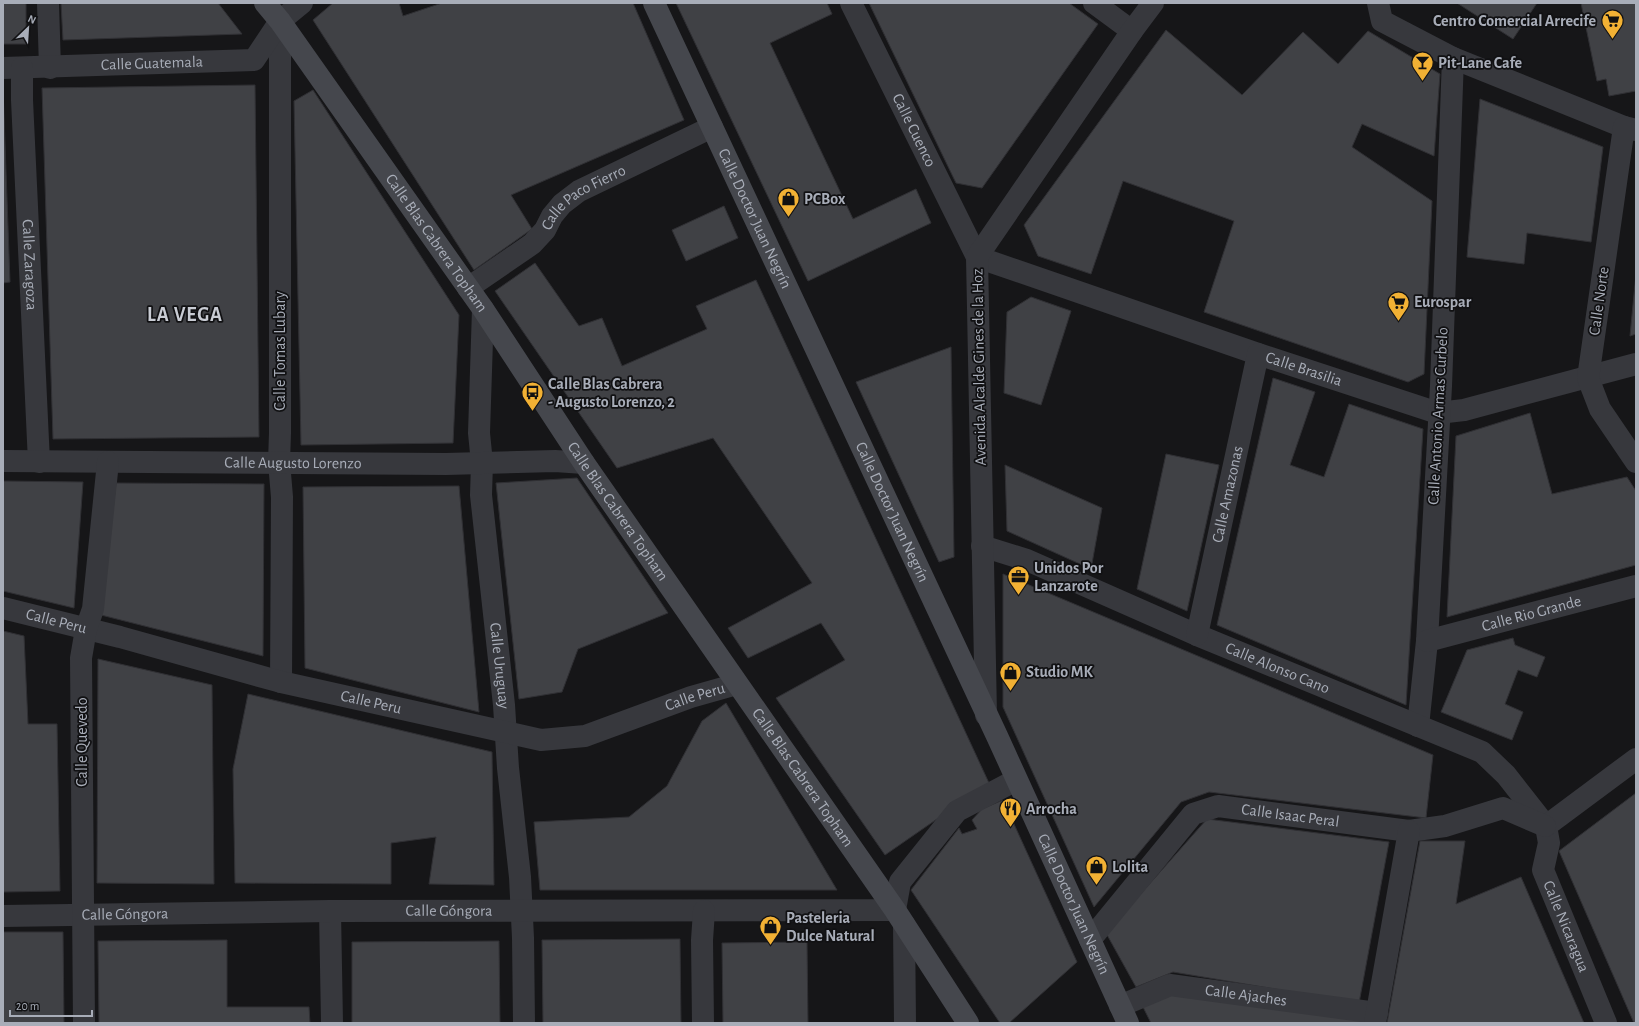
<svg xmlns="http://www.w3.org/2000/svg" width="1639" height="1026" font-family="'Alegreya Sans',sans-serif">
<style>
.building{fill:#404145;stroke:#303034}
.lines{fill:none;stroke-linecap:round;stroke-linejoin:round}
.pedestrian{stroke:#37383d;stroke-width:22}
.minor{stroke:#37383d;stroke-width:22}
.tertiary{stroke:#37383d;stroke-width:22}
.secondary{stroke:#45474d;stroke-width:22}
.labels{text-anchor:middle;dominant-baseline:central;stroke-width:3.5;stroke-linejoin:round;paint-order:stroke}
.poi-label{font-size:16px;font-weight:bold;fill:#a8adb8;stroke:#111113;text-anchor:start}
.street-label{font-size:16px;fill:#a8adb8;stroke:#111113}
.district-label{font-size:20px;font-weight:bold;letter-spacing:1px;fill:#c9ccd4;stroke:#111113}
</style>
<rect width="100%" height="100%" fill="#161618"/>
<g class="building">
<rect x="3" y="3" width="23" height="41"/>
<polygon points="61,3 218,3 242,34 63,40"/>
<polygon points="333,3 399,3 403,16 442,3 633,3 684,120 511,195 532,229 474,270 313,20"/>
<polygon points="676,3 827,3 832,14 770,43 853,219 916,189 931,223 808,281"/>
<polygon points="869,3 1069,3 1098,24 982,188 956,183"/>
<polygon points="1457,3 1537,3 1513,39"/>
<polygon points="1581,3 1636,3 1636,91 1609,96 1606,79 1597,81"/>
<polygon points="1166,30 1242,95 1303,32 1338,64 1368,31 1440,74 1434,156 1362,124 1352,147 1432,201 1424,374 1408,382 1204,312 1234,221 1123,181 1091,274 1038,256 1024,225"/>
<polygon points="255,85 259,437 53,439 42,88"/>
<polygon points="3,87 10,282 3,283"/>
<polygon points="313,90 459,315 453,443 301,445 294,101"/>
<polygon points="1480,99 1603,147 1591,242 1527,233 1524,264 1467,257"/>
<polygon points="724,206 738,238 686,261 672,230"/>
<polygon points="535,263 579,326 602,318 622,366 707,329 696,306 756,280 989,783 885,855 776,698 845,660 821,623 748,658 728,628 812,583 713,438 617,468 495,291"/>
<polygon points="1636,274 1636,334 1630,336"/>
<polygon points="1031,297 1071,311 1041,405 1004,393 1007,312"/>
<polygon points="951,347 954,557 939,562 856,382"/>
<polygon points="1273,378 1315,392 1290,465 1324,477 1349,404 1423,429 1406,705 1217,625"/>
<polygon points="1530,413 1552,494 1627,477 1636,491 1636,565 1447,617 1456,436"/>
<polygon points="1166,454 1219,465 1187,611 1137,589"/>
<polygon points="1005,465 1102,508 1091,569 1007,531"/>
<polygon points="577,478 668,613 578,649 562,692 519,699 496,483"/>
<polygon points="3,481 83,482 74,608 3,591"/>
<polygon points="116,483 264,484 263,656 101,615"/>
<polygon points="459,486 479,712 305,668 303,487"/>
<polygon points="1003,574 1433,755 1426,818 1209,792 1181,802 1094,907 1003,707"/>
<polygon points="3,631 24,636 28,724 57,724 60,891 3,892"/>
<polygon points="1513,638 1515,645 1545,657 1537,677 1518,670 1505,704 1523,712 1512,740 1441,712 1467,650"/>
<polygon points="98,659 212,685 214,884 97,883"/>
<polygon points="248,694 492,752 494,885 429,884 436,837 391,843 391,884 235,883 233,769"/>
<polygon points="726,703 837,890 540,890 534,822 629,817 667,786 702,721"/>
<polygon points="1636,793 1636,1023 1634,1023 1559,851"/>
<polygon points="1003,800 1077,962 1009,1023 1000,1023 911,890 959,828 962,834 977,829 972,820 982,809"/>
<polygon points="1207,819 1389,842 1359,1003 1173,972 1136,987 1106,933"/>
<polygon points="1420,841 1465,841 1456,904 1521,877 1584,1023 1387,1023"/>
<polygon points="3,932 63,932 64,1023 3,1023"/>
<polygon points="680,939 681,1023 543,1023 542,940"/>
<polygon points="227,940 227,1007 309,1007 310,1023 99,1023 98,941"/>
<polygon points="499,941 500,1023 352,1023 352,942"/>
<polygon points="807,942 808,1023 723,1023 722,943"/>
<polygon points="1169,989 1365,1018 1364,1023 1151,1023 1141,1003"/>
</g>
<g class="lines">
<polyline class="pedestrian" points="1453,58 1624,127 1636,130"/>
<g class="minor">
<polyline points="48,3 50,68"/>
<path id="s1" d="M851,3L977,257L1258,354L1438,413L1464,410L1636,364"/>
<polyline points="1094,3 1132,31"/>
<polyline points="1378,3 1382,21 1453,58 1441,386 1427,641 1418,726"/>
<polyline points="280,21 280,433 279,462 282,497 281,682"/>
<path id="s2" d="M3,68L254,60L280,21L302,3"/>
<path id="s3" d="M22,68V100L39,462"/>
<polyline points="1624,127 1588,378 1600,409 1636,462"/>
<path id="s4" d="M468,288L532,244L545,230L552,216L562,204L579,191L712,127"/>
<path id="s5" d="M483,309L479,433L482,463L481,495L504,705L508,768L520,877L523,938L524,1023"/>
<path id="s6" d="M3,461L446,464L555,461L584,463"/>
<path id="s7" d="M982,546L1027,560L1197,635L1482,752L1506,775L1546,826L1549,843L1543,870L1606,1023"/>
<path id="s8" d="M3,608L120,637L281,682L541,740L585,736L691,697L737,684"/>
<path id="s9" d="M1197,635L1258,354"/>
<path id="s10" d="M1427,641L1636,586"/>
<polyline points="1546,826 1636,759"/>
<polyline points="330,911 332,1023"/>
<path id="s11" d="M3,916L330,911L895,910L900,882L957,811L1016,780"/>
<polyline points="904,924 905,1023"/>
<path id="s12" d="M1090,940L1193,814L1218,806L1409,831L1445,826L1503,808L1545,826"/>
<path id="s13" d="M1120,1006L1170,985L1377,1013"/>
<polyline points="84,1023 81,658 86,629 93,609 108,462"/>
<polyline points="703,1023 702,940 704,911"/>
<polyline points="1375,1023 1409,831"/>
</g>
<polyline class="tertiary" points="986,715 977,257 1132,31 1153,3"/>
<g class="secondary">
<path id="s14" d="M265,3L280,21L483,309L584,463L895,910L968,1023"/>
<path id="s15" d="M654,3L997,736L1128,1023"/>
</g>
</g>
<defs>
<symbol id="supermarket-pin" viewBox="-11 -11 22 30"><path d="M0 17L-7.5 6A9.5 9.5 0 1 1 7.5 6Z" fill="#f2b134" stroke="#111113"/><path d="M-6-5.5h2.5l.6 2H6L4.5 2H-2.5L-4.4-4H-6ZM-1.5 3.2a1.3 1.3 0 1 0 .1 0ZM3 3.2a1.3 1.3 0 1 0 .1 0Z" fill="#111"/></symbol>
<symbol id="bar-pin" viewBox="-11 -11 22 30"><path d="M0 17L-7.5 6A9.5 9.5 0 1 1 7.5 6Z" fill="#f2b134" stroke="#111113"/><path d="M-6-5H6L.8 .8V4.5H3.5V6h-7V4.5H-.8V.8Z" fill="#111"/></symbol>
<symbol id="shop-pin" viewBox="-11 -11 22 30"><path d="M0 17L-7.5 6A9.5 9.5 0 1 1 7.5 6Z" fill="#f2b134" stroke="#111113"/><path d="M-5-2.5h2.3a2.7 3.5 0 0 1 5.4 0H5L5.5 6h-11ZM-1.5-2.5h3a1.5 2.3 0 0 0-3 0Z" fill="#111"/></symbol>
<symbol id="bus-pin" viewBox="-11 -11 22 30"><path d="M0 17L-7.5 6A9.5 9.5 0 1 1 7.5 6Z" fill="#f2b134" stroke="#111113"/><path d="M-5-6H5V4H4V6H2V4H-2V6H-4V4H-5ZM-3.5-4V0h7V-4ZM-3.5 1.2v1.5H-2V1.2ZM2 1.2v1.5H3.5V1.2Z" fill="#111"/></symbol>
<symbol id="office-pin" viewBox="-11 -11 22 30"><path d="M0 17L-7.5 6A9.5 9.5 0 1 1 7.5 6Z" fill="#f2b134" stroke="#111113"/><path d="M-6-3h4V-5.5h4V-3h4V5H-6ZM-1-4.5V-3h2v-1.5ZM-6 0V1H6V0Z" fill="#111"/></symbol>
<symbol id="restaurant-pin" viewBox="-11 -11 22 30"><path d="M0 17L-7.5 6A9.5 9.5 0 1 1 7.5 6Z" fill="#f2b134" stroke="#111113"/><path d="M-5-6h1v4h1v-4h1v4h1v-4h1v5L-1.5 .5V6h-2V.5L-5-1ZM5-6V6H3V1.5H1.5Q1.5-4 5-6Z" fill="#111"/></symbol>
</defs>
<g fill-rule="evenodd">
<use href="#supermarket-pin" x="1600" y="8" width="25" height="34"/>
<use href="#bar-pin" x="1410" y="50" width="25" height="34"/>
<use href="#shop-pin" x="776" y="186" width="25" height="34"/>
<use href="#supermarket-pin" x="1386" y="290" width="25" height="34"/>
<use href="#bus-pin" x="520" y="380" width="25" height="34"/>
<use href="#office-pin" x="1006" y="564" width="25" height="34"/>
<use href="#shop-pin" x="998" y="660" width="25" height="34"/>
<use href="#restaurant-pin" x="998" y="796" width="25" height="34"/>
<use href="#shop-pin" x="1084" y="854" width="25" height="34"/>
<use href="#shop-pin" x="758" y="914" width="25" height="34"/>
</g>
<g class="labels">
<g class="poi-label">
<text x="1596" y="21" text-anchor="end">Centro Comercial Arrecife</text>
<text x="1438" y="63">Pit-Lane Cafe</text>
<text x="804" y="199">PCBox</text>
<text x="1414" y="302">Eurospar</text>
<text x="548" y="384">Calle Blas Cabrera<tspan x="548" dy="18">- Augusto Lorenzo, 2</tspan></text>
<text x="1034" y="568">Unidos Por<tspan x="1034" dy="18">Lanzarote</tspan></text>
<text x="1026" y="672">Studio MK</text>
<text x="1026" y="809">Arrocha</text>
<text x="1112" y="867">Lolita</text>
<text x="786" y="918">Pasteleria<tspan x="786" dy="18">Dulce Natural</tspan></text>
</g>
<g class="street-label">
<text stroke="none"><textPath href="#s2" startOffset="149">Calle Guatemala</textPath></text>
<text stroke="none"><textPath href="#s1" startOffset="142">Calle Cuenco</textPath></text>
<text stroke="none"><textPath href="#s4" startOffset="149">Calle Paco Fierro</textPath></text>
<text stroke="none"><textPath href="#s15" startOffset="238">Calle Doctor Juan Negrín</textPath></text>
<text stroke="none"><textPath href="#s14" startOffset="295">Calle Blas Cabrera Topham</textPath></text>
<text stroke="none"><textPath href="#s3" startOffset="197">Calle Zaragoza</textPath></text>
<text transform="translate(1599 301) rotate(-82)">Calle Norte</text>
<text transform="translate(280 351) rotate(-90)">Calle Tomas Lubary</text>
<text transform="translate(979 367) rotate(-91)">Avenida Alcalde Gines de la Hoz</text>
<text stroke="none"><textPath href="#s1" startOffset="629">Calle Brasilia</textPath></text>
<text transform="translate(1438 416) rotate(-87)">Calle Antonio Armas Curbelo</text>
<text stroke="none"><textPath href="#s6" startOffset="290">Calle Augusto Lorenzo</textPath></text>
<text stroke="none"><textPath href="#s9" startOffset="144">Calle Amazonas</textPath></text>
<text stroke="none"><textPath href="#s14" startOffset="619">Calle Blas Cabrera Topham</textPath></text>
<text stroke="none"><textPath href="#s15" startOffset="562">Calle Doctor Juan Negrín</textPath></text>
<text stroke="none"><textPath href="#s10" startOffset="108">Calle Rio Grande</textPath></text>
<text stroke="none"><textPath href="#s8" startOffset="55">Calle Peru</textPath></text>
<text stroke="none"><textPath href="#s5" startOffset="358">Calle Uruguay</textPath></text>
<text stroke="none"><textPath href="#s7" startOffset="320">Calle Alonso Cano</textPath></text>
<text stroke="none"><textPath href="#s8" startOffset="715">Calle Peru</textPath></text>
<text stroke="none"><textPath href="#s8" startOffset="380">Calle Peru</textPath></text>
<text transform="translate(82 742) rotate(-90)">Calle Quevedo</text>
<text stroke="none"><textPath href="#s14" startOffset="943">Calle Blas Cabrera Topham</textPath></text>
<text stroke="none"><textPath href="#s12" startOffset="262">Calle Isaac Peral</textPath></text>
<text stroke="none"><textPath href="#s15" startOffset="994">Calle Doctor Juan Negrín</textPath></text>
<text stroke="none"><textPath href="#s11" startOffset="446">Calle Góngora</textPath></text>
<text stroke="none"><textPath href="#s11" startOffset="122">Calle Góngora</textPath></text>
<text stroke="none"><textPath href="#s7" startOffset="745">Calle Nicaragua</textPath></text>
<text stroke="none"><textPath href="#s13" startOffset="131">Calle Ajaches</textPath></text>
</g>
<g class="district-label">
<text x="185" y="315">LA VEGA</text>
</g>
</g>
<rect width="1639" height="1026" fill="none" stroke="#a8adb8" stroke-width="8"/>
<g transform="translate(28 28) rotate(25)" stroke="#111113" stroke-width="3" paint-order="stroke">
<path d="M0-3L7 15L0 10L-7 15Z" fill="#a8adb8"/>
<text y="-6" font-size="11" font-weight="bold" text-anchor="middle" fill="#a8adb8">N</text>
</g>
<path d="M10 1010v6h82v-6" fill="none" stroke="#a8adb8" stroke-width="2"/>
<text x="16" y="1010" font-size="12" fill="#a8adb8" stroke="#111113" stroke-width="3" paint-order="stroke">20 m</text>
</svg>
